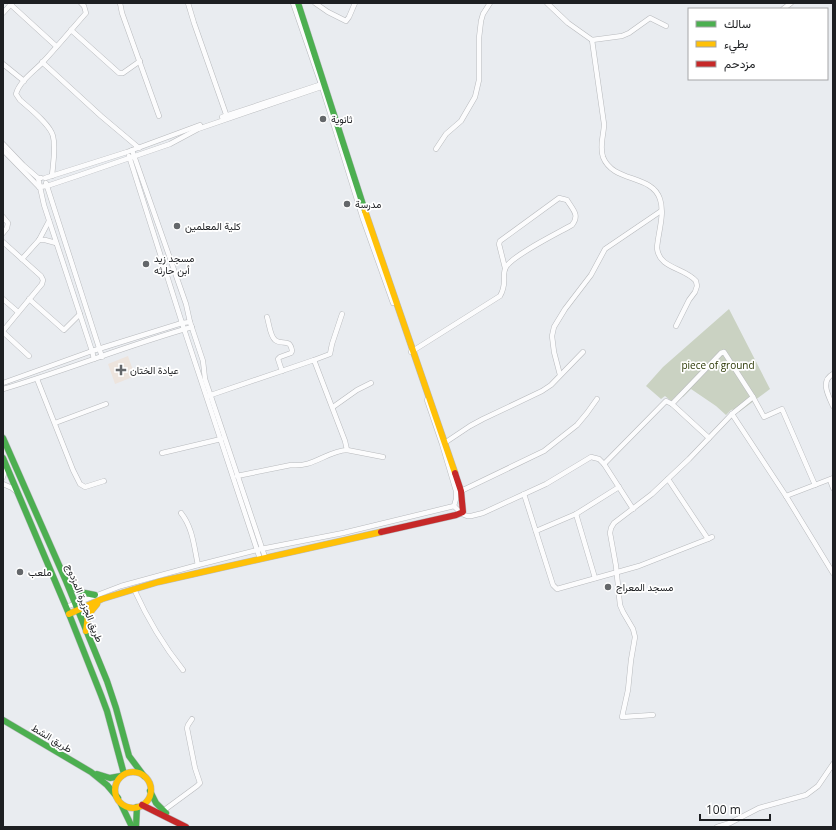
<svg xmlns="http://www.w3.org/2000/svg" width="836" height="830" font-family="'Open Sans',Vazirmatn,sans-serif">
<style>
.medical{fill:#ede4dd}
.forest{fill:#cad2c2}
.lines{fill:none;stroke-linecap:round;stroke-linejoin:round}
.street-casing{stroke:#b8babd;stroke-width:5.5}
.fast-casing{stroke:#b8babd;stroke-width:7}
.slow-casing{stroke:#b8babd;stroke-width:7}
.jam-casing{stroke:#b8babd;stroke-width:7}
.street{stroke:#fcfcfd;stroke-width:4.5}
.fast{stroke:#4caf50;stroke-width:6}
.slow{stroke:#ffc107;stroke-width:6}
.jam{stroke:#c62828;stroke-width:6}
.poi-dot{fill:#64676a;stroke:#fff;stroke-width:1.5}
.labels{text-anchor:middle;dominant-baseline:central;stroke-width:3.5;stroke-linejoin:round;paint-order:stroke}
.poi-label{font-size:10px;fill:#1d1f22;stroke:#fff;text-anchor:start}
.park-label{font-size:10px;fill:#2b3804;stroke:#fff}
.street-label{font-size:10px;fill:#1d1f22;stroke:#fff}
</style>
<rect width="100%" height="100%" fill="#e9ecf0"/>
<polygon class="medical" points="128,356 135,376 115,384 108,364"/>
<polygon class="forest" points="729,309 770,389 739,412 735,409 731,410 726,415 716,406 691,389 683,397 679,393 671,401 665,396 661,399 646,386 663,367"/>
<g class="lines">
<defs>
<g id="street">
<polyline points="120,3 122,13 159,116"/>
<polyline points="188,3 194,23 227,117"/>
<polyline points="293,3 322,87 363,219 393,303"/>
<polyline points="315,3 328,12 346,21 349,17 355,3"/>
<polyline points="547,3 568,23 592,40 622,36 629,33 650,18 666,26"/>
<polyline points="10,4 56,46"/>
<polyline points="783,9 791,3"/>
<polyline points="3,13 12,3"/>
<polyline points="71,30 119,73 123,73 140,61"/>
<path d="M592,40L604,124C604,135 599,145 603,157C613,183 652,174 660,199C665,214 658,233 657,248C659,269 684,267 696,281L697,286L695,292L689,300L676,326"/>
<polyline points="42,62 101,116 139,148"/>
<polyline points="3,64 24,81"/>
<polyline points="222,117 322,84"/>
<polyline points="3,144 23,165 38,178 41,178"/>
<polyline points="436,149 446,134 461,121 475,97 479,80 479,38 481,21 483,14 490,3"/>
<polyline points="3,150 39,187"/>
<polyline points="132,150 186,304 190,322 203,361 205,379 265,557"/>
<path d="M52,176C53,163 56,148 53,136C50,124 29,108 20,100L16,94C19,82 33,72 42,63C57,47 71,30 86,13L84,6L81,3"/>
<polyline points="45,178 127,152 200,125"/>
<polyline points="46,183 102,357"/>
<polyline points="39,187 47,186 80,175 170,144 198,129 324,86"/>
<polyline points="3,217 8,223 7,228 3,233"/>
<polyline points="39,240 45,240 56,243"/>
<polyline points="3,242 41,276 43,280 42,284 3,331"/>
<polyline points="22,259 39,240 49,221"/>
<polyline points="3,299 18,312"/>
<polyline points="29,299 64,330 80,314"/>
<path d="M267,317C269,323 270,336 275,340C282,346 290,337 292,351L291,353L280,357L278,359L282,371"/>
<polyline points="190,322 182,323 260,559"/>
<polyline points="3,332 29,356"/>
<path d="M411,352L500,296C508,283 501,275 506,267C513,255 558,233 572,225C580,215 573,210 567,200L559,198L500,241L499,244L505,268"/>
<polyline points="94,359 92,351 182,323 129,156"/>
<path d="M833,374C820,381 828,395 833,406"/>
<polyline points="560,375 554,352 552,336 554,327 565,309 591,275 605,249 661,211"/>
<polyline points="37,379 73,470 80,484 85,487 104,481"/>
<polyline points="3,383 92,351 44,205 38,178"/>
<path d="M3,389C67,370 128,345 192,327"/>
<polyline points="208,396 314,360 330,354 332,344 342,314"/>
<polyline points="672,404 721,353 724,352 753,397 764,417 782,409 815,485"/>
<polyline points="333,407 357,390 371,383"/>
<polyline points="732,414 786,496 833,573"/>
<polyline points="55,423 106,404"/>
<polyline points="443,444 470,426 483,419 542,391 551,385 583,352"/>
<polyline points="347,450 383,457"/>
<polyline points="162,453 221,439"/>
<polyline points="604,464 666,401 672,404 709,438"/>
<path d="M237,476L291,465C313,468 327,451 347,450L345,441L314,360"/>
<polyline points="3,477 6,468"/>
<polyline points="668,479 708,539 712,537"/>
<polyline points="830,480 833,488"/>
<polyline points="3,484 12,488 17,492"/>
<polyline points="461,491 544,451 577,425 587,413 597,399"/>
<polyline points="524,494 553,585 557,589 639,566 708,539"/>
<polyline points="786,496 833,478"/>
<polyline points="454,506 462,514 467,516 471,516 483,513 546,484 591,457 599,459 604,464 633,509"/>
<path d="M181,513C193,528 194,547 198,565"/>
<polyline points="576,514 595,578"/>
<polyline points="536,531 576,514 619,487"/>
<path d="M134,589C147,618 163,645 183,670"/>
<polyline points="66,607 121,586 198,565 261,549 343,533 454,506 456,499 456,491 442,444 427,400"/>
<polyline points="653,715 622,717 628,690 631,660 635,637 633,629 623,612 620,605 616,566 610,533 611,528 614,523 652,494 689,459 732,414 753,397"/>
<polyline points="163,811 197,786 200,783 195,768 187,728 188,725 192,719"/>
<polyline points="717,827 730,823 759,808 806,795 818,786 833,764"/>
</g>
<g id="fast">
<polyline points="298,3 365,211"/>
<polyline points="3,438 66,581 107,681 116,708 129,756 144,776"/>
<polyline points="3,458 69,614 101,695 107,711 124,774"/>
<polyline points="68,584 80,592 95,595"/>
<polyline points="3,720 91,772 107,785 118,798"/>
<polyline points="97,774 110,778 121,776"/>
<polyline points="150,791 156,803 166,813"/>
<polyline points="121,804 132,827"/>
<polyline points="136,827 137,807"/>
</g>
<g id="slow">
<polyline points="365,211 455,473"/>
<polyline points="69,614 102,599 158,582 381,532"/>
<polyline points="86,631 88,615 97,604"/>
<circle cx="133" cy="790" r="18"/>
</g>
<g id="jam">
<polyline points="381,532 456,515 463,512 461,491 455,473"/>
<polyline points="142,805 186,827"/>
</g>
</defs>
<use href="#street" class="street-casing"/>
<use href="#fast" class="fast-casing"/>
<use href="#slow" class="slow-casing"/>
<use href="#jam" class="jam-casing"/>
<use href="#street" class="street"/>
<use href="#fast" class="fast"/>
<use href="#slow" class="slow"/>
<use href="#jam" class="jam"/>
</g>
<g class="poi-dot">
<circle cx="323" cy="119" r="4"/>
<circle cx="347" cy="204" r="4"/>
<circle cx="177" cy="226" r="4"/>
<circle cx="146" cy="264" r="4"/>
<path d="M119 364h4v4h4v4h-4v4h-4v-4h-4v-4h4z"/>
<circle cx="20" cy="572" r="4"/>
<circle cx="608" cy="587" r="4"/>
</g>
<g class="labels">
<g class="poi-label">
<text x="331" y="119">ثانوية</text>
<text x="355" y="204">مدرسة</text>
<text x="185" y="226">كلية المعلمين</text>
<text x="154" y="258">مسجد زيد<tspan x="154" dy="12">أبن حارثه</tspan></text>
<text x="130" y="370">عيادة الختان</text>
<text x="28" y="572">ملعب</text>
<text x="616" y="587">مسجد المعراج</text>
</g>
<g class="park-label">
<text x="718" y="365">piece of ground</text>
</g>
<g class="street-label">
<text transform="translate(85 603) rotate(68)">طريق الجزيرة المزدوج</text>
<text transform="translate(52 738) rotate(31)">طريق الشط</text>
</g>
</g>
<rect width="836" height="830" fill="none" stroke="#1d1f22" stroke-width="8"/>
<rect x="688" y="8" width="140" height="72" fill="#ffffff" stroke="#a5a5a7"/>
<rect x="696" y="21" width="20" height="6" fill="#4caf50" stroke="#a5a5a7"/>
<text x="724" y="28" font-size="12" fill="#1d1f22">سالك</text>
<rect x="696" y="41" width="20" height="6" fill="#ffc107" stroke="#a5a5a7"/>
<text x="724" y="48" font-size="12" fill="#1d1f22">بطيء</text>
<rect x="696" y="61" width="20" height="6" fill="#c62828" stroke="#a5a5a7"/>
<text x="724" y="68" font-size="12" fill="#1d1f22">مزدحم</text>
<path d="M700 814v6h70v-6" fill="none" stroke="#1d1f22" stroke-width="2"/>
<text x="706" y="814" font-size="12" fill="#1d1f22" stroke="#ffffff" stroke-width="3" paint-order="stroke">100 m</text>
</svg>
